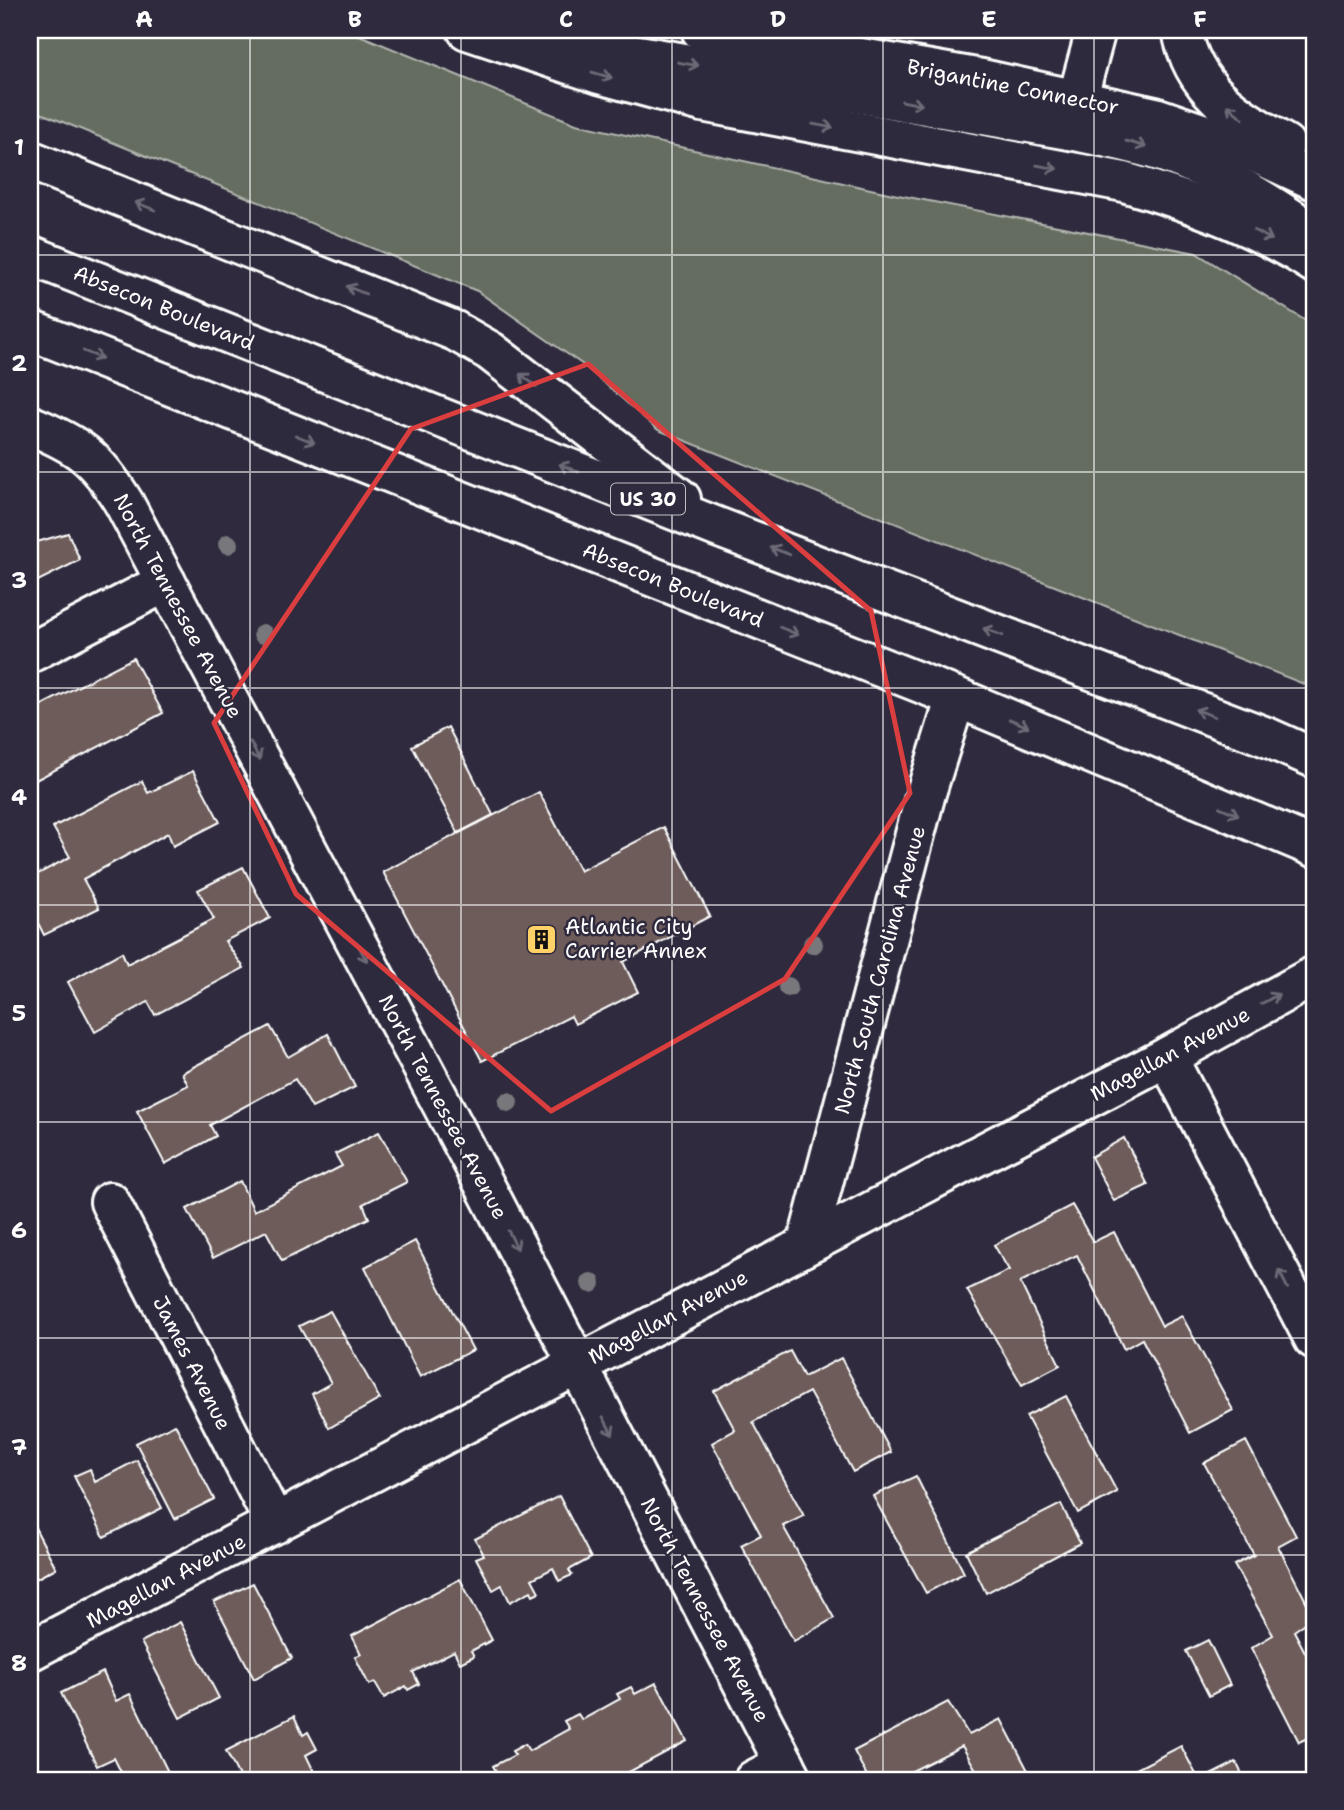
<svg xmlns="http://www.w3.org/2000/svg" width="1344" height="1810" font-family="'Shantell Sans',sans-serif">
<style>
.green{fill:#656d60;stroke:#b2b6b0;stroke-width:2}
.building{fill:#6d5b5a;stroke:#fff;stroke-width:2}
.lines{fill:none;stroke-linecap:round;stroke-linejoin:round}
.minor-casing{stroke:#fff;stroke-width:44}
.major-casing{stroke:#fff;stroke-width:44}
.highway-casing{stroke:#fff;stroke-width:44}
.minor{stroke:#2f2a3d;stroke-width:38}
.major{stroke:#2f2a3d;stroke-width:38}
.highway{stroke:#2f2a3d;stroke-width:38}
.tree{fill:#77777c}
.oneway{stroke:#6d6a77}
.marked{fill:none;stroke:#da3e3e;stroke-width:5;stroke-linejoin:round}
.grid{fill:none;stroke:#fff;stroke-width:2;stroke-opacity:0.55}
.labels{text-anchor:middle;dominant-baseline:central;stroke-width:5;stroke-linejoin:round;paint-order:stroke}
.shield{fill:#2f2a3d;stroke:#c1bfc5;stroke-width:2}
.shield-label{font-size:19px;font-weight:bold;fill:#fff}
.street-label{font-size:21px;fill:#fff;stroke:#2f2a3d}
.poi-label{font-size:21px;fill:#fff;stroke:#2f2a3d;text-anchor:start}
.neatline{fill:none;stroke:#fff;stroke-width:2.5}
.grid-label{font-size:23px;text-anchor:middle;font-weight:bold;fill:#fff}
</style>
<rect width="100%" height="100%" fill="#2f2a3d"/>
<filter id="ink" filterUnits="userSpaceOnUse"><feTurbulence type="fractalNoise" baseFrequency=".0143" numOctaves="2"/><feDisplacementMap in="SourceGraphic" scale="14" xChannelSelector="R" yChannelSelector="G"/><feConvolveMatrix kernelMatrix="1 2 1 2 8 2 1 2 1" color-interpolation-filters="sRGB"/></filter>
<g filter="url(#ink)">
<polygon class="green" points="30,30 347,30 576,124 893,194 1196,253 1314,326 1314,688 658,430 586,367 477,291 31,109"/>
<g class="building">
<polygon points="68,533 80,560 30,585 30,544"/>
<polygon points="133,658 163,713 30,783 30,711"/>
<polygon points="448,727 493,815 458,833 412,746"/>
<polygon points="193,771 220,822 173,846 168,833 83,879 99,908 44,935 30,907 30,878 70,857 53,827 142,781 148,793"/>
<polygon points="539,792 580,871 664,827 710,916 623,962 638,992 575,1024 571,1016 482,1061 383,872"/>
<polygon points="243,867 270,918 225,941 244,968 155,1015 148,1002 95,1032 68,982 122,952 127,964 214,919 198,890"/>
<polygon points="270,1026 288,1057 328,1034 355,1087 312,1108 295,1079 210,1125 216,1136 165,1164 137,1111 188,1085 182,1073"/>
<polygon points="379,1132 407,1182 363,1204 369,1218 282,1261 266,1231 213,1258 187,1209 240,1181 254,1211 342,1166 335,1154"/>
<polygon points="1124,1138 1148,1185 1114,1201 1091,1157"/>
<polygon points="1072,1205 1093,1242 1114,1232 1162,1326 1182,1316 1233,1410 1190,1433 1142,1339 1124,1349 1077,1255 1020,1282 1060,1365 1022,1385 967,1290 1009,1270 994,1245"/>
<polygon points="415,1241 473,1350 420,1377 365,1267"/>
<polygon points="330,1311 380,1399 329,1428 312,1394 331,1383 299,1326"/>
<polygon points="790,1351 804,1377 841,1358 891,1452 853,1472 809,1392 753,1422 804,1516 783,1526 834,1618 794,1641 741,1545 761,1535 712,1443 735,1430 714,1391"/>
<polygon points="1066,1396 1117,1492 1078,1513 1026,1416"/>
<polygon points="175,1424 214,1499 175,1519 136,1443"/>
<polygon points="1246,1441 1296,1536 1278,1546 1314,1617 1294,1631 1314,1669 1314,1735 1299,1742 1251,1648 1273,1635 1234,1565 1254,1555 1204,1463"/>
<polygon points="137,1460 162,1508 104,1537 74,1476 90,1469 95,1482"/>
<polygon points="916,1476 964,1573 926,1593 873,1496"/>
<polygon points="559,1496 591,1558 569,1570 572,1575 559,1581 553,1568 532,1579 539,1592 533,1595 531,1591 510,1602 502,1585 493,1590 476,1558 484,1555 475,1539"/>
<polygon points="1061,1504 1080,1543 986,1593 966,1552"/>
<polygon points="30,1518 56,1568 30,1582"/>
<polygon points="460,1579 492,1640 471,1651 474,1656 460,1663 454,1651 413,1672 419,1684 408,1690 406,1686 384,1698 375,1682 369,1685 355,1657 361,1654 352,1636"/>
<polygon points="253,1583 292,1658 254,1679 214,1602"/>
<polygon points="180,1622 219,1698 180,1718 141,1642"/>
<polygon points="1208,1640 1230,1685 1209,1696 1186,1651"/>
<polygon points="103,1672 116,1701 130,1694 168,1772 152,1780 125,1780 114,1758 97,1766 61,1693"/>
<polygon points="656,1683 687,1741 614,1780 501,1780 493,1766 515,1755 512,1751 525,1744 529,1751 569,1729 564,1721 578,1714 582,1720 620,1699 617,1694 631,1687 635,1694"/>
<polygon points="948,1702 969,1735 1001,1719 1033,1780 982,1780 962,1746 894,1780 869,1780 854,1751"/>
<polygon points="294,1716 303,1735 308,1732 317,1749 306,1755 318,1780 241,1780 226,1751"/>
<polygon points="1181,1746 1199,1780 1115,1780"/>
<polygon points="1236,1762 1245,1780 1201,1780"/>
</g>
<g class="lines">
<defs>
<g id="minor">
<path d="M30,425C79,445 96,457 124,503L472,1161L793,1780"/>
<polyline points="30,653 166,582"/>
<polyline points="1167,1057 1314,1339"/>
<polyline points="110,1202 275,1524"/>
<polyline points="807,1244 926,793 956,697"/>
<polyline points="30,1651 1167,1057 1314,976"/>
<polyline points="754,1780 785,1764"/>
</g>
<g id="major">
<polyline points="701,30 982,79 1155,117 1245,148 1314,180"/>
<path d="M1096,30L1069,130C1103,137 1136,143 1168,154C1220,172 1269,203 1314,234"/>
<path d="M1182,30C1192,89 1236,116 1285,144"/>
</g>
<g id="highway">
<path d="M467,30L599,74L702,102L1124,182C1190,201 1257,226 1314,263"/>
<polyline points="564,42 1069,130"/>
<polyline points="30,160 455,331 490,351 681,499"/>
<polyline points="30,255 717,527 1269,738 1314,758"/>
<polyline points="30,330 956,697 1314,847"/>
</g>
</defs>
<use href="#minor" class="minor-casing"/>
<use href="#major" class="major-casing"/>
<use href="#highway" class="highway-casing"/>
<use href="#minor" class="minor"/>
<use href="#major" class="major"/>
<use href="#highway" class="highway"/>
</g>
<g class="tree">
<circle cx="228" cy="544" r="10"/>
<circle cx="263" cy="634" r="10"/>
<circle cx="813" cy="944" r="10"/>
<circle cx="788" cy="987" r="10"/>
<circle cx="508" cy="1102" r="10"/>
<circle cx="591" cy="1283" r="10"/>
</g>
<defs><path id="oneway-shaft" d="M-6 0H5M1.5-3L5.5 0L1.5 3" fill="none" stroke-width="1.6" stroke-linecap="round" stroke-linejoin="round" transform="scale(1.75)"/></defs>
<g class="oneway">
<use href="#oneway-shaft" transform="translate(688 64) rotate(10)"/>
<use href="#oneway-shaft" transform="translate(602 75) rotate(16)"/>
<use href="#oneway-shaft" transform="translate(912 103) rotate(10)"/>
<use href="#oneway-shaft" transform="translate(1235 112) rotate(-141)"/>
<use href="#oneway-shaft" transform="translate(823 126) rotate(10)"/>
<use href="#oneway-shaft" transform="translate(1136 144) rotate(16)"/>
<use href="#oneway-shaft" transform="translate(1047 167) rotate(10)"/>
<use href="#oneway-shaft" transform="translate(145 206) rotate(-158)"/>
<use href="#oneway-shaft" transform="translate(1263 235) rotate(27)"/>
<use href="#oneway-shaft" transform="translate(356 290) rotate(-158)"/>
<use href="#oneway-shaft" transform="translate(93 355) rotate(22)"/>
<use href="#oneway-shaft" transform="translate(528 380) rotate(-142)"/>
<use href="#oneway-shaft" transform="translate(305 439) rotate(22)"/>
<use href="#oneway-shaft" transform="translate(569 468) rotate(-158)"/>
<use href="#oneway-shaft" transform="translate(780 551) rotate(-159)"/>
<use href="#oneway-shaft" transform="translate(789 631) rotate(22)"/>
<use href="#oneway-shaft" transform="translate(993 632) rotate(-159)"/>
<use href="#oneway-shaft" transform="translate(1205 713) rotate(-159)"/>
<use href="#oneway-shaft" transform="translate(1019 723) rotate(23)"/>
<use href="#oneway-shaft" transform="translate(255 751) rotate(62)"/>
<use href="#oneway-shaft" transform="translate(1229 811) rotate(23)"/>
<use href="#oneway-shaft" transform="translate(362 952) rotate(62)"/>
<use href="#oneway-shaft" transform="translate(1270 999) rotate(-29)"/>
<use href="#oneway-shaft" transform="translate(513 1240) rotate(63)"/>
<use href="#oneway-shaft" transform="translate(1283 1279) rotate(-117)"/>
<use href="#oneway-shaft" transform="translate(608 1426) rotate(62)"/>
</g>
</g>
<path class="marked" d="M588,364L871,611L910,793L785,979L551,1111L296,894L214,723L411,429Z"/>
<path class="grid" d="M250,30V1780M461,30V1780M672,30V1780M883,30V1780M1094,30V1780M30,255H1314M30,472H1314M30,688H1314M30,905H1314M30,1122H1314M30,1338H1314M30,1555H1314"/>
<defs>
<symbol id="building-square" viewBox="-11 -11 22 22"><rect x="-9" y="-9" width="18" height="18" rx="4" fill="#ffd166" stroke="#2f2a3d"/><path d="M-4-6H4V6H1V3H-1V6H-4ZM-2.5-4.3h1.7v1.8h-1.7ZM.8-4.3h1.7v1.8H.8ZM-2.5-1h1.7V.8h-1.7ZM.8-1h1.7V.8H.8Z" fill="#111"/></symbol>
</defs>
<g fill-rule="evenodd">
<use href="#building-square" x="524" y="922" width="35" height="35"/>
</g>
<g class="labels">
<rect class="shield" x="611" y="483.5" width="74" height="31" rx="5"/>
<g class="shield-label">
<text x="648" y="499">US 30</text>
</g>
<g class="street-label">
<text transform="translate(1013 87) rotate(11)">Brigantine Connector</text>
<text transform="translate(164 308) rotate(22)">Absecon Boulevard</text>
<text transform="translate(673 585) rotate(22)">Absecon Boulevard</text>
<text transform="translate(178 606) rotate(62)">North Tennessee Avenue</text>
<text transform="translate(880 970) rotate(-75)">North South Carolina Avenue</text>
<text transform="translate(1170 1054) rotate(-28)">Magellan Avenue</text>
<text transform="translate(443 1107) rotate(62)">North Tennessee Avenue</text>
<text transform="translate(668 1317) rotate(-28)">Magellan Avenue</text>
<text transform="translate(192 1363) rotate(63)">James Avenue</text>
<text transform="translate(166 1581) rotate(-28)">Magellan Avenue</text>
<text transform="translate(705 1610) rotate(62)">North Tennessee Avenue</text>
</g>
<g class="poi-label">
<text x="565" y="927">Atlantic City<tspan x="565" dy="24">Carrier Annex</tspan></text>
</g>
</g>
<rect width="1344" height="1810" fill="none" stroke="#2f2a3d" stroke-width="77"/>
<rect x="38" y="38" width="1268" height="1734" class="neatline"/>
<g class="grid-label">
<text x="144" y="27">A</text>
<text x="355" y="27">B</text>
<text x="566" y="27">C</text>
<text x="778" y="27">D</text>
<text x="989" y="27">E</text>
<text x="1200" y="27">F</text>
<text x="19" y="155">1</text>
<text x="19" y="371">2</text>
<text x="19" y="588">3</text>
<text x="19" y="805">4</text>
<text x="19" y="1021">5</text>
<text x="19" y="1238">6</text>
<text x="19" y="1455">7</text>
<text x="19" y="1671">8</text>
</g>
</svg>
